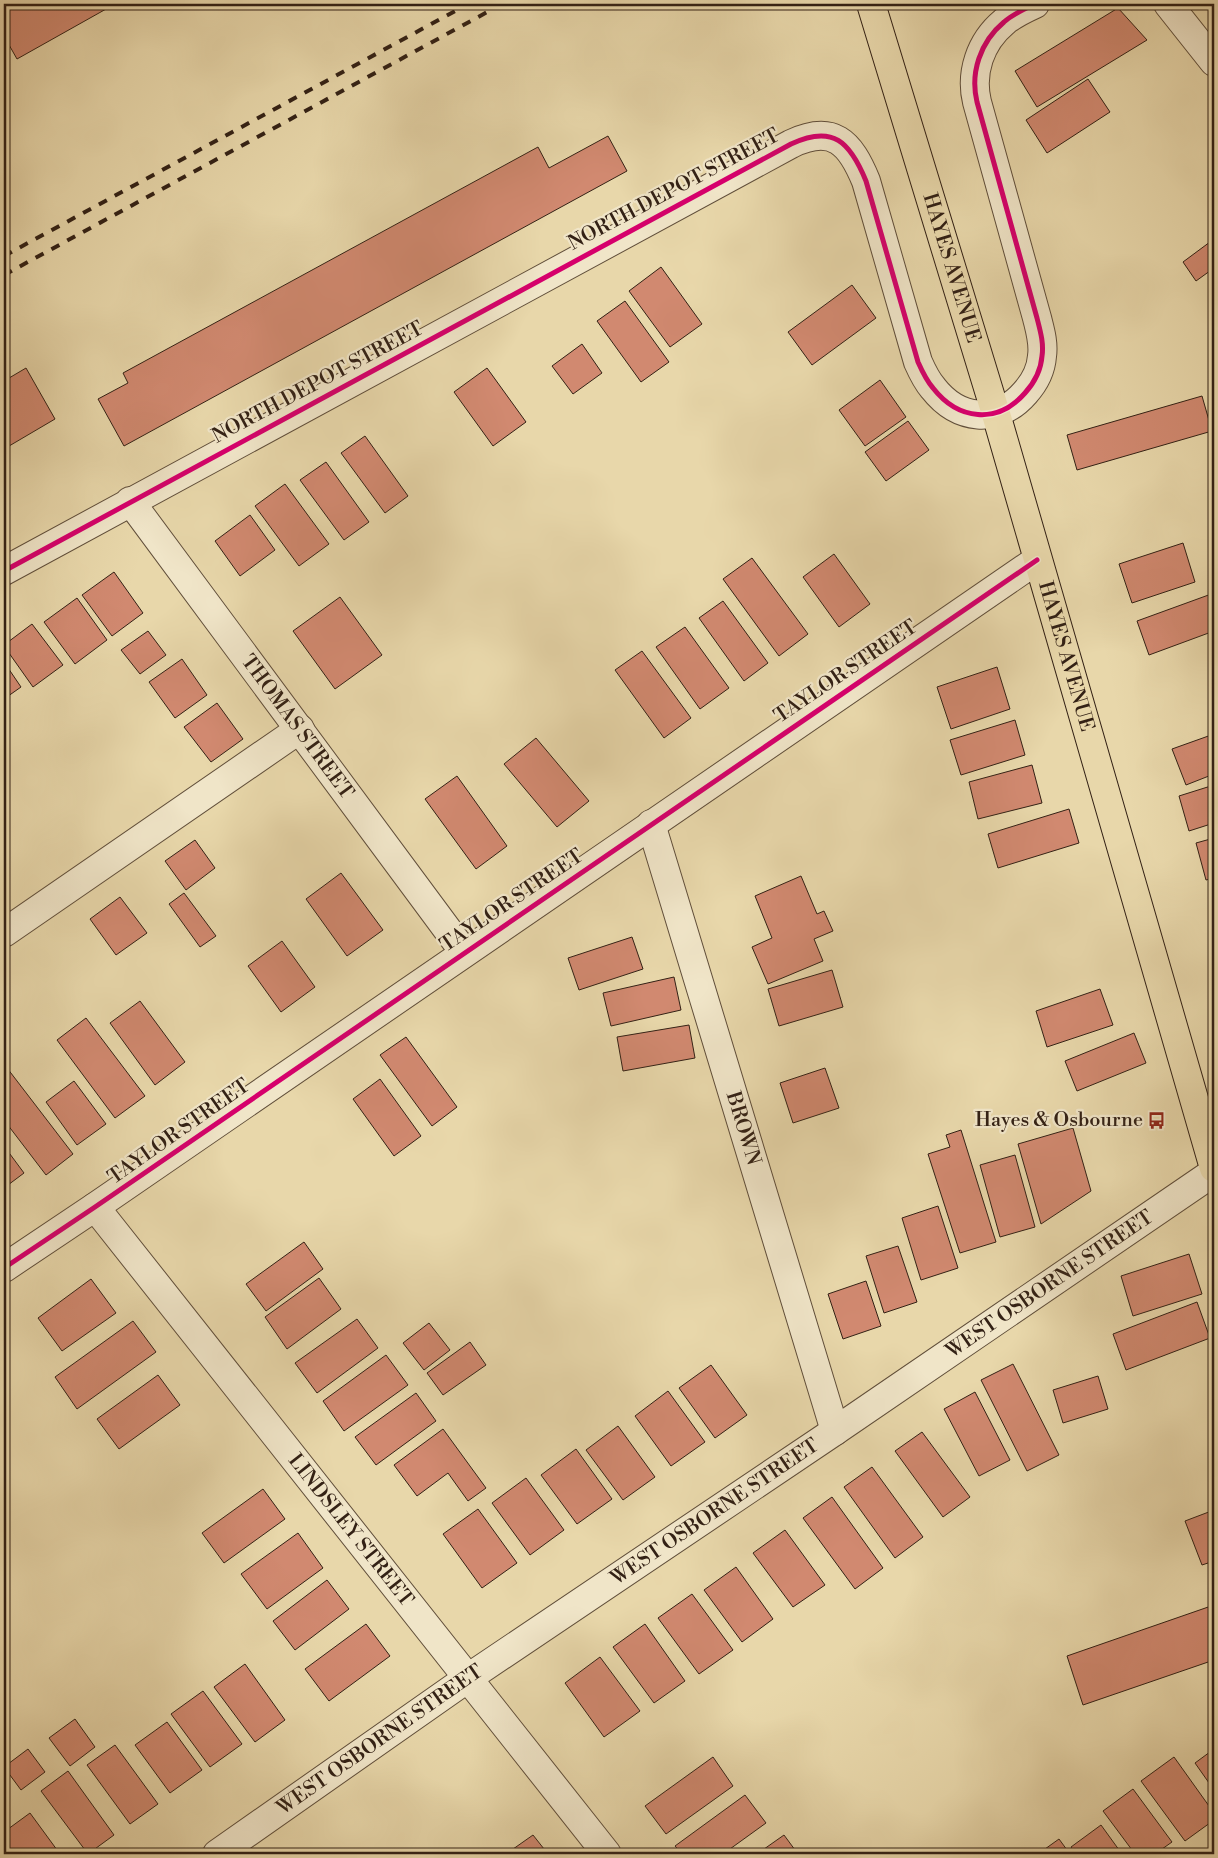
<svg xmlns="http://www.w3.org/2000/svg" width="1218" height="1858" font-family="'Libre Bodoni',serif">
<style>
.building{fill:#d18970;stroke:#332115}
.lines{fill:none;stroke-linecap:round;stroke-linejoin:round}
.minor-casing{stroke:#604e3a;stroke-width:30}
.major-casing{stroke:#332115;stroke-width:30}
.minor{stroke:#f0e5c8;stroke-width:28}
.major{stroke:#e8d7aa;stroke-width:28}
.rail{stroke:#332115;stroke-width:4;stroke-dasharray:9 9;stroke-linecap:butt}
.cycleway-casing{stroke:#f0e5c8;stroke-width:8}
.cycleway{stroke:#d6006c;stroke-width:5}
.labels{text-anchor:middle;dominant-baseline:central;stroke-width:4.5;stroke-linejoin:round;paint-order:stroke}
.street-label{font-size:20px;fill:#332115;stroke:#f0e5c8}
.poi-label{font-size:20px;fill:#332115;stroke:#f0e5c8;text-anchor:end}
</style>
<rect width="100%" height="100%" fill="#e8d7aa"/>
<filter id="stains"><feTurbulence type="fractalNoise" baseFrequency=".004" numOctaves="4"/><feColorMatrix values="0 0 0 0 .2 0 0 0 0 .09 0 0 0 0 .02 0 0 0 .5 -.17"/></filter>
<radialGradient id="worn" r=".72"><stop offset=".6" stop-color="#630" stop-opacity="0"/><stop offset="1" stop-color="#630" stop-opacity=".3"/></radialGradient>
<g class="building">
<polygon points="4,4 115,4 17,59 4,36"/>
<polygon points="1118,8 1147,40 1037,107 1015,71"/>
<polygon points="1088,79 1110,112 1047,153 1026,120"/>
<polygon points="608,136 627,171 124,446 98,399 128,383 123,373 538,147 549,168"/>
<polygon points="1214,239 1214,268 1196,281 1183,262"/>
<polygon points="661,267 702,324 670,347 629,291"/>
<polygon points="852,285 876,318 812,365 788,332"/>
<polygon points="625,301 669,362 641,382 597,321"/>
<polygon points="582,344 602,373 573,394 552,366"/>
<polygon points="26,368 55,419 4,449 4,381"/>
<polygon points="487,368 526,422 493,446 454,392"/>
<polygon points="880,380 906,417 865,446 839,410"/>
<polygon points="1202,396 1212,431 1077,470 1067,435"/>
<polygon points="908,421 929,450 886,481 865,452"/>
<polygon points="365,436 408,496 385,513 341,453"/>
<polygon points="326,462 369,522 344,540 300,480"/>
<polygon points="285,484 329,544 299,566 255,506"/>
<polygon points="250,515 275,550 240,576 215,541"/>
<polygon points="1183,543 1195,582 1132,603 1119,564"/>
<polygon points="834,554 870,604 839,627 803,577"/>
<polygon points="752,558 808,634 779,656 723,579"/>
<polygon points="114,572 143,613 112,636 82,595"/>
<polygon points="1214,593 1214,631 1149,655 1137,621"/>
<polygon points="340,597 382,655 335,689 293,631"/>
<polygon points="77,598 107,640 75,664 44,622"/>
<polygon points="723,601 768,663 744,681 699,618"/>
<polygon points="32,624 63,665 33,687 4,646 4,645"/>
<polygon points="685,627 729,688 700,709 656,647"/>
<polygon points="148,631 166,655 140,674 121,650"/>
<polygon points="642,651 691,718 664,738 615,670"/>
<polygon points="182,659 207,695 175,718 149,682"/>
<polygon points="4,662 21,687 4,699"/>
<polygon points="997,667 1010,709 951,729 937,687"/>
<polygon points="217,703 243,739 211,762 184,727"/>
<polygon points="1015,720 1025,755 961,775 950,740"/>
<polygon points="1214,734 1214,774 1186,785 1172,749"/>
<polygon points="536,738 589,801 557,827 504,764"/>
<polygon points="1032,765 1042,803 978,819 969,782"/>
<polygon points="457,776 507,846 476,869 425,799"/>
<polygon points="1214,785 1214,823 1189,831 1179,796"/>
<polygon points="1069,809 1079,843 998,868 988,834"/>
<polygon points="1214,838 1214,878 1206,880 1196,843"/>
<polygon points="195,840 215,868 186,890 165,861"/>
<polygon points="341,873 383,930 347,956 306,899"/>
<polygon points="801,876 817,914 824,911 833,931 814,939 823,961 768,984 752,947 772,938 755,896"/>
<polygon points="184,893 216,936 200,947 169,904"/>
<polygon points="120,897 147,933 116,955 90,919"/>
<polygon points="632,937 643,969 579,990 568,958"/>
<polygon points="282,941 315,987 281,1012 248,966"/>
<polygon points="832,970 843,1007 779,1026 768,989"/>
<polygon points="674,977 681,1010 611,1026 603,993"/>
<polygon points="1100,989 1113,1025 1047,1047 1036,1011"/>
<polygon points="140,1001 185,1062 155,1085 110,1023"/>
<polygon points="86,1018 145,1096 115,1118 57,1040"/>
<polygon points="689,1025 695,1058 623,1071 617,1037"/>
<polygon points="1134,1033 1146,1063 1077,1091 1065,1061"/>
<polygon points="406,1037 457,1107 432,1126 380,1055"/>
<polygon points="4,1064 73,1154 46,1175 4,1120"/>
<polygon points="825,1068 839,1108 793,1123 780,1083"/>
<polygon points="380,1079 421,1136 394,1156 353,1099"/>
<polygon points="74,1081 106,1124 77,1145 46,1102"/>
<polygon points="1073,1128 1091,1191 1041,1224 1018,1144"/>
<polygon points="961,1130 996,1242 960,1253 928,1154 950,1147 946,1135"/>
<polygon points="4,1146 24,1173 4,1188"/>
<polygon points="1015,1155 1035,1227 1000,1237 980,1165"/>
<polygon points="938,1206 958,1268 921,1280 902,1218"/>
<polygon points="304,1242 323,1269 266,1311 246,1284"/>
<polygon points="898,1246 917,1302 884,1313 866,1256"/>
<polygon points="1189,1254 1202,1294 1133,1316 1121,1276"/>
<polygon points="319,1278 341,1309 287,1349 265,1317"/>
<polygon points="91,1279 116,1313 62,1351 38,1318"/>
<polygon points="866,1281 881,1326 843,1339 828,1294"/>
<polygon points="1197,1302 1210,1338 1126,1370 1113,1334"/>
<polygon points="357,1319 378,1348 317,1393 295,1363"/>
<polygon points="133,1321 156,1352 77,1409 55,1377"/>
<polygon points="429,1323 450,1350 424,1370 403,1343"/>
<polygon points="470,1342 486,1365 443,1395 427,1373"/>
<polygon points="386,1355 408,1385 344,1431 323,1401"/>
<polygon points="1013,1364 1059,1455 1027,1471 981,1380"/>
<polygon points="711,1365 747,1415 715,1438 679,1388"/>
<polygon points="158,1375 180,1405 119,1449 97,1419"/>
<polygon points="1098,1376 1108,1409 1063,1423 1053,1390"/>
<polygon points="668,1391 705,1442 671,1466 635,1416"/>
<polygon points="975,1392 1010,1460 979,1476 944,1409"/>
<polygon points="416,1393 436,1421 376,1465 355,1437"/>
<polygon points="618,1426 655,1477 623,1500 586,1450"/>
<polygon points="443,1429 486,1488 468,1501 448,1473 417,1496 394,1465"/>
<polygon points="922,1432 970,1497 943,1517 895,1451"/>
<polygon points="576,1449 612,1499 577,1524 541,1475"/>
<polygon points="872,1467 923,1537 895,1558 844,1487"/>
<polygon points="526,1478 564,1530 530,1555 492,1503"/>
<polygon points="263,1489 285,1519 224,1563 202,1533"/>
<polygon points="832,1497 883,1568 855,1589 803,1518"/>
<polygon points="478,1509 517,1563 482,1588 443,1534"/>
<polygon points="1214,1510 1214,1561 1202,1565 1185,1521"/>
<polygon points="785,1530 825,1585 793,1607 753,1553"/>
<polygon points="298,1533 323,1568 267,1609 241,1574"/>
<polygon points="736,1567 773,1619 742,1642 704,1590"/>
<polygon points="327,1580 349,1609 295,1650 273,1621"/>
<polygon points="692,1594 733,1650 699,1674 658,1618"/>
<polygon points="1214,1605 1214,1660 1083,1705 1067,1656"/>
<polygon points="366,1624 390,1656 329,1701 305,1669"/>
<polygon points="645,1624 685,1681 654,1703 613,1647"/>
<polygon points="600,1657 640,1711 604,1737 565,1683"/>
<polygon points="245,1664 285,1720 255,1742 214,1687"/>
<polygon points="203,1691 242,1744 210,1767 171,1714"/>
<polygon points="75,1719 95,1747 70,1766 49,1738"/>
<polygon points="167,1722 202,1770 170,1793 135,1745"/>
<polygon points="115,1745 158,1804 130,1824 87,1765"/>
<polygon points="28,1749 45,1772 21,1790 4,1767"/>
<polygon points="1214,1749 1214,1790 1195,1763"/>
<polygon points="713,1757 733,1786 666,1834 645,1806"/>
<polygon points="1174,1757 1214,1813 1214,1820 1185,1841 1141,1781"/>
<polygon points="68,1771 114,1835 88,1854 41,1791"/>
<polygon points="1133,1789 1172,1842 1155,1854 1135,1854 1103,1811"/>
<polygon points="745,1795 766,1823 723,1854 682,1854 675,1846"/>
<polygon points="30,1813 60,1854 13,1854 4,1842 4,1832"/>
<polygon points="1101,1825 1122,1854 1076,1854 1071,1847"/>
<polygon points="533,1835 548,1854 506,1854"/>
<polygon points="784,1835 798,1854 757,1854"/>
<polygon points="1059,1839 1070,1854 1038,1854"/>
</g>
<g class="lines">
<defs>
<g id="minor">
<polyline points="1168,4 1214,62"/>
<path id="s1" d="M130,501L464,952"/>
<path d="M4,571L791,144C833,124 850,142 866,181L918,362C922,371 926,380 933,388C958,420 997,425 1025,393C1034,383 1041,370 1042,356C1044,343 1040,330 1037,318L977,102C970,73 980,42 1004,22C1013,14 1024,9 1035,4"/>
<path id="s2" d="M651,824L835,1431"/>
<polyline points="4,933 300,729"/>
<path id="s3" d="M95,1207L607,1854"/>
<polyline points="4,1268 95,1207 1037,560"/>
<path id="s4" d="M217,1854L468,1678L835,1431L1214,1172"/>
</g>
<g id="major">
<path id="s5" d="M871,4L996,414L1214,1168"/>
</g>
</defs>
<use href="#minor" class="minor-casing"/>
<use href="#major" class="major-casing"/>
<use href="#minor" class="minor"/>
<use href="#major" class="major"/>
<g class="rail">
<polyline points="4,256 468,4"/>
<polyline points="4,275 502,4"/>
</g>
<defs>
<g id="cycleway">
<path d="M4,571L791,144C833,124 850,142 866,181L918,362C922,371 926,380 933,388C958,420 997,425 1025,393C1034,383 1041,370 1042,356C1044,343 1040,330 1037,318L977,102C970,73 980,42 1004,22C1013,14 1024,9 1035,4"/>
<polyline points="4,1268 95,1207 1037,560"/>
</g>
</defs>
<use href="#cycleway" class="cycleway-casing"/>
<use href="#cycleway" class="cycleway"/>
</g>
<defs>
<symbol id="bus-bare" viewBox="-9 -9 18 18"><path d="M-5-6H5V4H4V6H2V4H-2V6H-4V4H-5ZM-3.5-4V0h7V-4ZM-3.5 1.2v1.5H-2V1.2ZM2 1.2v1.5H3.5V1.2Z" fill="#8f2418" stroke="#f0e5c8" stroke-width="2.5" paint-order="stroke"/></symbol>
</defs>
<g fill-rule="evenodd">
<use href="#bus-bare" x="1144" y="1108" width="25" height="25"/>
</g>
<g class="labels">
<g class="street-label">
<text transform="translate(674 190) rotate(-28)">NORTH DEPOT STREET</text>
<text stroke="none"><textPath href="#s5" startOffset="276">HAYES AVENUE</textPath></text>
<text transform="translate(318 383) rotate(-28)">NORTH DEPOT STREET</text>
<text stroke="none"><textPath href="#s5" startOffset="681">HAYES AVENUE</textPath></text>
<text transform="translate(846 672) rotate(-34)">TAYLOR STREET</text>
<text stroke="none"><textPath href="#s1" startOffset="281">THOMAS STREET</textPath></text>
<text transform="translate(512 901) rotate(-34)">TAYLOR STREET</text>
<text stroke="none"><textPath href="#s2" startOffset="318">BROWN</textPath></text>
<text transform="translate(179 1132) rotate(-35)">TAYLOR STREET</text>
<text stroke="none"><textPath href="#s4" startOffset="1009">WEST OSBORNE STREET</textPath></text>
<text stroke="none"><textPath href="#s4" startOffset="604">WEST OSBORNE STREET</textPath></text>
<text stroke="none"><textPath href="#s3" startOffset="412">LINDSLEY STREET</textPath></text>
<text stroke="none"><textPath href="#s4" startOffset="199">WEST OSBORNE STREET</textPath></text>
</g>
<g class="poi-label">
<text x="1143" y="1120">Hayes &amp; Osbourne</text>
</g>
</g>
<rect width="1218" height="1858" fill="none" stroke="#e8d7aa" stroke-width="20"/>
<rect x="5" y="5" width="1208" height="1848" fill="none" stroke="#332115" stroke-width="2.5"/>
<rect x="10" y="10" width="1198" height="1838" fill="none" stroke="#332115"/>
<rect width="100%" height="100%" filter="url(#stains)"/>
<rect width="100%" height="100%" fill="url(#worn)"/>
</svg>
